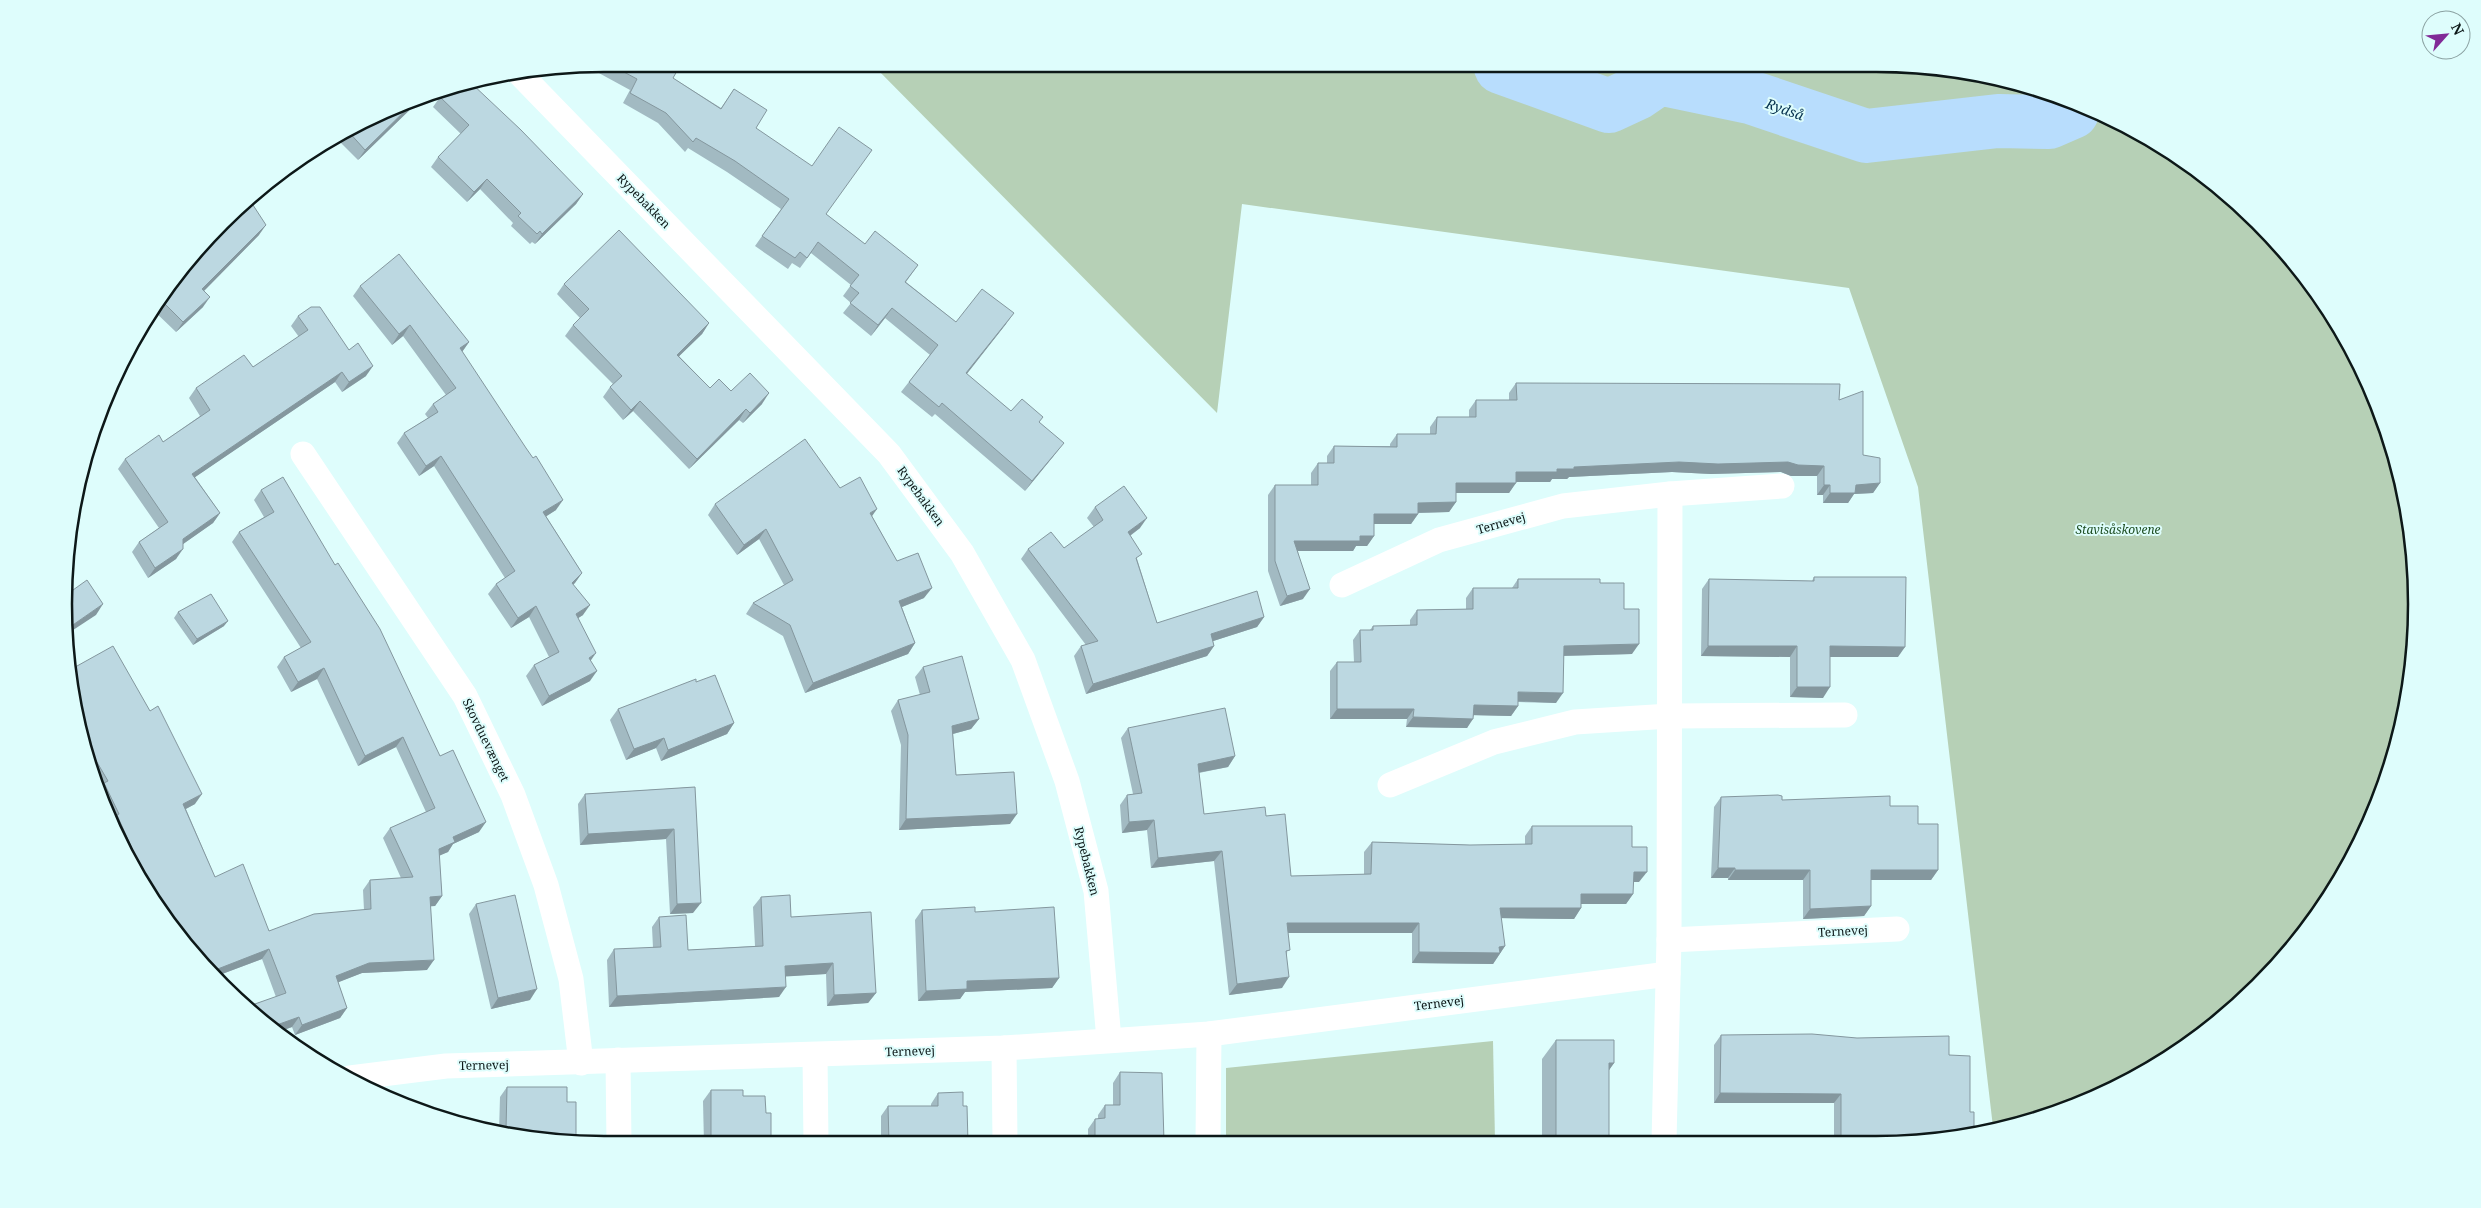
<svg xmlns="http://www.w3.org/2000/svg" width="2481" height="1208" font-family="'Noto Serif',serif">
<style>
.green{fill:#b6d0b6}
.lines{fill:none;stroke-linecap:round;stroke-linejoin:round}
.river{stroke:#b8ddfd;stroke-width:54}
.minor{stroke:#fff;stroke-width:25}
.wall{fill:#a2bac2}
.shaded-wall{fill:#84979e}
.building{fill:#bcd8e1;stroke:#84979e}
.labels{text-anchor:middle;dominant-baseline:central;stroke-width:4;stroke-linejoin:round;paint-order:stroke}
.street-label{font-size:12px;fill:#0d1818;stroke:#defdfc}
.park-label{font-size:12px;font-style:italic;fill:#1c4c20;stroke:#defdfc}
.water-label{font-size:14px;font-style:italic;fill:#04304e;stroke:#defdfc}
.rim{fill:none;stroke:#0d1818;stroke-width:2.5}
</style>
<rect width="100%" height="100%" fill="#defdfc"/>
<g class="green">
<polygon points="872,64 1877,64 1983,74 2084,105 2177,155 2259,222 2326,304 2376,398 2407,499 2417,604 2407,710 2376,811 2306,933 2206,1032 2084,1103 1993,1127 1918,487 1849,288 1242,204 1217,413"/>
<polygon points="1493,1041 1495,1141 1226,1142 1226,1068"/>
</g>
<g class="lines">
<polyline class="river" points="1500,64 1501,67 1609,106 1637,93 1659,78 1750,97 1866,136 1998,121 2049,122 2072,112 2073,102"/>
<g class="minor">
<polyline points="518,72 889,454 962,553 1023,660 1067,781 1096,891 1109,1040"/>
<polyline points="303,454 465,696 513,795 546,885 571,979 581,1063"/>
<polyline points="1342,585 1439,540 1563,506 1670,494 1782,486"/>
<polyline points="1390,785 1494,742 1575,722 1670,716 1845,715"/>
<polyline points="1669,940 1897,929"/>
<polyline points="1004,1048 1005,1143"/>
<polyline points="815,1055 816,1144"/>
<polyline points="618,1060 619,1144"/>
<polyline points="350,1078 446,1066 1004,1048 1209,1034 1668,974"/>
<polyline points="1664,1141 1669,940 1670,494"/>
<polyline points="1208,1142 1209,1034"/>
</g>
</g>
<g class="wall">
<polygon points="604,64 681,64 673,78 721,108 734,89 756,128 826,214 865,244 918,265 906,282 956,322 1006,324 966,374 1011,411 1039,422 1056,453 1025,491 935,414 932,417 901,392 930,355 885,318 871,336 843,313 851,303 843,296 851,285 811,253 800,268 792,263 788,269 755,246 781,209 727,172 688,148 685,152 658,123 623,103 630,90 586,66"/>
<polygon points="425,95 358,160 334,136"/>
<polygon points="440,97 583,194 576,204 535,244 532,242 530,244 511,226 513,223 480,189 467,202 431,167 438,157 461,134 433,107"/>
<polygon points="259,235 204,291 203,307 176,332 152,309 155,304 198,248"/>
<polygon points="564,284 709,323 702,334 679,356 710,388 731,391 762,404 743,423 739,420 689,469 633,411 623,420 603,397 610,387 613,384 565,336 573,325 580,318 557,294"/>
<polygon points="360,286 469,342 462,352 556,510 546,516 582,573 573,585 583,615 578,618 591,660 590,681 542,706 526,676 534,665 549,657 529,617 511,628 488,594 496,584 505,578 434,466 419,476 397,443 404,433 428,418 425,414 433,404 446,395 403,336 392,345 353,296"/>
<polygon points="298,316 366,376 342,392 335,382 195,477 220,513 213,523 183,544 176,559 148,578 132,552 139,542 159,528 118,469 125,459 163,442 200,416 189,398 196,388 253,367 299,337 291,326"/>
<polygon points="1516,383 1839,400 1863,455 1880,483 1873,493 1854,494 1848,503 1823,503 1823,495 1817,495 1817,476 1791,476 1781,472 1711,474 1672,472 1569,477 1567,479 1552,479 1550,482 1516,482 1509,493 1456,493 1456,502 1449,512 1418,513 1418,514 1411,524 1374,524 1374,536 1367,546 1356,546 1353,551 1298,551 1303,599 1280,606 1268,571 1268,495 1275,485 1311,485 1311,473 1318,463 1327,463 1327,456 1334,446 1390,446 1390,444 1397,434 1430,434 1430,427 1437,417 1469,417 1469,410 1476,400 1509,400 1509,393"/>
<polygon points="840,488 872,516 897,561 924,598 902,607 915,643 908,654 805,693 783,636 746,614 753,603 784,585 759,539 737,555 708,515 715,504"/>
<polygon points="261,490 440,756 479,832 453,844 448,852 439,855 442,896 435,906 431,906 427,970 362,973 338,982 347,1008 340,1018 295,1035 292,1027 278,1032 250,1009 252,1005 276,997 262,959 214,977 175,933 120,843 98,791 100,789 92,776 68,675 195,804 186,809 215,877 269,931 364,910 363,890 370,880 401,878 383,838 390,828 426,812 396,747 358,766 317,679 291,692 277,667 284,657 301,648 232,542 239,532 264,517 254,500"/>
<polygon points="1095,507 1140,528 1130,536 1157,623 1264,617 1257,627 1213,641 1214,646 1207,656 1086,694 1074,656 1081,646 1086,645 1021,559 1028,549 1064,548 1094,527 1087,518"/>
<polygon points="1814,577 1898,657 1830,657 1823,698 1790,697 1790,657 1701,656 1702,589 1709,579 1812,581"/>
<polygon points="1518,579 1600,583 1624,609 1632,654 1564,656 1556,703 1518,702 1518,706 1511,716 1474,715 1467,728 1406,727 1407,719 1330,719 1330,671 1337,662 1354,662 1353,640 1360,630 1370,630 1373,626 1410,625 1410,620 1417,610 1466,609 1466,598 1473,588 1512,588"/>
<polygon points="178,612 224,626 193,645 174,618"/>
<polygon points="923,667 979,719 971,729 953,734 956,775 1010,824 899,830 901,745 891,711 898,700 920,695 915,677"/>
<polygon points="618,709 734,723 727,734 661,761 656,748 626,760 610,720"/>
<polygon points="1128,728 1235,756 1228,767 1199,773 1204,814 1266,816 1291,876 1364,874 1364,852 1372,842 1470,845 1525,845 1525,836 1532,826 1632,847 1639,882 1633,882 1633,894 1626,904 1581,904 1581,908 1574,919 1501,918 1505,946 1493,964 1412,963 1412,933 1288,933 1287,955 1282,988 1229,995 1214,861 1151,868 1147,830 1122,833 1120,805 1127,795 1133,794 1121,738"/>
<polygon points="695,787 693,913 670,914 666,839 580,845 578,804 585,794"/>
<polygon points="1721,797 1782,800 1918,824 1938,870 1931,880 1871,880 1871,906 1864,916 1803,919 1803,880 1728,880 1728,878 1711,878 1714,807"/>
<polygon points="761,897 791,917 876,993 868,1003 827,1006 826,974 786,976 779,997 609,1007 607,960 614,949 653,948 652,927 659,917 688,950 755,946 753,907"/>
<polygon points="476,904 530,1000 491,1009 469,914"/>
<polygon points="922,910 975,912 1059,978 1052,988 965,992 960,999 918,1001 915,920"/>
<polygon points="1721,1035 1949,1055 1970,1112 1948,1140 1834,1140 1834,1103 1714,1103 1714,1045"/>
<polygon points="1556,1040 1614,1063 1609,1070 1609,1141 1542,1141 1542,1059"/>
<polygon points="1120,1072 1164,1142 1088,1143 1088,1129 1095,1119 1098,1119 1098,1115 1105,1105 1113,1105 1113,1083"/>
<polygon points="507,1087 567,1102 576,1141 498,1134 499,1132 500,1097"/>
<polygon points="711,1090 743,1096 766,1113 771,1144 704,1144 703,1101"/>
<polygon points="938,1093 963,1106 968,1143 881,1143 881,1116 888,1106 931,1106 931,1104"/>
</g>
<g class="shaded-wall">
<polygon points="425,95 424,96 358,160 365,150 419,97"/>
<polygon points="487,179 480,189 467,202 474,192"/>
<polygon points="583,194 576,204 535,244 542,234"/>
<polygon points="266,225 259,235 195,300 202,289"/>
<polygon points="210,297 203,307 176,332 183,322"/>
<polygon points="892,308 885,318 871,336 878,325"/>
<polygon points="1014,313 1006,324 959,384 966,373"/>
<polygon points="709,323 702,334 670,365 677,355"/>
<polygon points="410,325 403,336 392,345 399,334"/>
<polygon points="469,342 462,352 460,348"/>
<polygon points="373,366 366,376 342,392 349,382"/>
<polygon points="342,372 335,382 185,484 192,474"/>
<polygon points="769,393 762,404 743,423 750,413"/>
<polygon points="640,401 633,411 623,420 631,410"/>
<polygon points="746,409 739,420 689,469 697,459"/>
<polygon points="1064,443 1056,453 1025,491 1032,481"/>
<polygon points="441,456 434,466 419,476 426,466"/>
<polygon points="1679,462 1788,462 1824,466 1817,476 1791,476 1781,472 1711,474 1672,472 1569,477 1567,479 1552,479 1550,482 1509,482 1516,472 1557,469 1574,467"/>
<polygon points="1456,483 1516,483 1509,493 1449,493"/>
<polygon points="1880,483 1873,493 1854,494 1848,503 1823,503 1830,493 1856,485"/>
<polygon points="1824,485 1830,485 1823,495 1817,495"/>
<polygon points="563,500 556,510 536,523 543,512"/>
<polygon points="1456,502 1449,512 1411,513 1418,503"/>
<polygon points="877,509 870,519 870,513"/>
<polygon points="220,513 213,523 176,549 183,539"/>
<polygon points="1374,514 1418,514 1411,524 1367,524"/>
<polygon points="1147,518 1140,528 1120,543 1128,532"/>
<polygon points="766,529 759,539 737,555 744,545"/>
<polygon points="1360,536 1374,536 1367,546 1356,546 1353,551 1287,551 1294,541"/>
<polygon points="183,549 176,559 148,578 155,568"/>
<polygon points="582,573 575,583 564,593 572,583"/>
<polygon points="932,588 924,598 892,611 899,601"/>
<polygon points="1310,589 1303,599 1280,606 1287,596"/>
<polygon points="103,604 96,615 67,634 67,629"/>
<polygon points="590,605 583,615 569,624 576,614"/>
<polygon points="536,606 529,617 511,628 518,618"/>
<polygon points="1264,617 1257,627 1204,644 1211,634"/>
<polygon points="228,621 224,626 193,645 197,639"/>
<polygon points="915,643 908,654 805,693 813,683"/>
<polygon points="1639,644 1632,654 1557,656 1564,646"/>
<polygon points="1214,646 1207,656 1086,694 1093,684"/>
<polygon points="1708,646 1797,646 1790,657 1701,656"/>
<polygon points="1830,646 1905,647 1898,657 1823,657"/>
<polygon points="596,653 589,663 589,658"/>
<polygon points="324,668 317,679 291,692 298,682"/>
<polygon points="597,671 590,681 542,706 549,696"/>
<polygon points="1797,687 1830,687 1823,698 1790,697"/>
<polygon points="1518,692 1563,693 1556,703 1511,701"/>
<polygon points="1474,705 1518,706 1511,716 1467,715"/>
<polygon points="1337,709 1414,709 1407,719 1330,719"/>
<polygon points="1413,717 1473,719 1467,728 1406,727"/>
<polygon points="979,719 971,729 945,736 952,726"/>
<polygon points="734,723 727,734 661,761 668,750"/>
<polygon points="403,737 396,747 358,766 365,756"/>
<polygon points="664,738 656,748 626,760 634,749"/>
<polygon points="1235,756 1228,767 1191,774 1198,764"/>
<polygon points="202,794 195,804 176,814 183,804"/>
<polygon points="1017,814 1010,824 899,830 906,819"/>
<polygon points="1154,820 1147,830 1122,833 1129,822"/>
<polygon points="486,822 479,832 453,844 448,852 432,859 439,849 453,837"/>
<polygon points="674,829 666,839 580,845 588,834"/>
<polygon points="1222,851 1214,861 1151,868 1158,858"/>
<polygon points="1718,868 1735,868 1728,878 1711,878"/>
<polygon points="1735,870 1810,870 1803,880 1728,880"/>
<polygon points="1871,870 1938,870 1931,880 1864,880"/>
<polygon points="1634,872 1647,872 1639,882 1626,882"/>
<polygon points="1581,894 1633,894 1626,904 1574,904"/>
<polygon points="442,896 435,906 423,907 430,897"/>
<polygon points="701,903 693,913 670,914 677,904"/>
<polygon points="1871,906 1864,916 1803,919 1810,909"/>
<polygon points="1500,908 1581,908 1574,919 1492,918"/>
<polygon points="1287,923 1419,923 1412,933 1280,933"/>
<polygon points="1505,946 1493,964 1412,963 1419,952"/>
<polygon points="269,949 262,959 214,977 210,972"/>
<polygon points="434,960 427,970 362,973 329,986 336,976 369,963"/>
<polygon points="833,963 826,974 778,977 785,966"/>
<polygon points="1289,977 1282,988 1229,995 1237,984"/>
<polygon points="1059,978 1052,988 965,992 960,999 918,1001 926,991 967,981"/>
<polygon points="786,987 779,997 609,1007 617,996"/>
<polygon points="537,989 530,1000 491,1009 498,998"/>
<polygon points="876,993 868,1003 827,1006 834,995"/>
<polygon points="347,1008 340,1018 295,1035 302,1025"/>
<polygon points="299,1017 292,1027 278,1032 271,1027"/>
<polygon points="1609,1063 1614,1063 1600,1083"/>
<polygon points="1720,1093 1841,1094 1834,1103 1714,1103"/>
<polygon points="1841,1136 1908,1137 1906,1140 1838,1140"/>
</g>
<g class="building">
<polygon points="609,64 681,64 673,78 721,109 734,89 767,110 756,128 812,166 839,127 872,150 826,214 865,244 875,231 918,265 905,282 956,322 982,289 1014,313 966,373 1011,411 1022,399 1043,417 1039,422 1064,443 1032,481 942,403 939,407 909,382 938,345 892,308 878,325 850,303 859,293 850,286 859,275 818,242 807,258 800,252 795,258 762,236 789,199 735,161 696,138 693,142 666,113 630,93 637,79"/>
<polygon points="470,82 521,130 583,194 542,234 540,231 537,234 518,216 521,213 487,179 474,192 438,157 469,125 440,97 449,87"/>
<polygon points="419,97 365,150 347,130"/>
<polygon points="251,202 266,225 202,289 210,297 183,322 159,298 198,248 234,214 236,216"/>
<polygon points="619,230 709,323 677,355 710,388 719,379 731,391 750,373 769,393 750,413 746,409 697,459 640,401 631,410 610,387 622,376 573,325 589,309 564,284"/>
<polygon points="399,254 469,342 460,348 526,448 533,458 536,456 563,500 543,512 582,573 572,583 590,605 576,614 596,653 589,658 597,671 549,696 534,665 559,652 536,606 518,618 496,584 515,571 441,456 426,466 404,433 438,412 433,404 456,388 410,325 399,334 360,286"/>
<polygon points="311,307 320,307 349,350 358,343 373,366 349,382 342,372 192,474 220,513 183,539 183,549 155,568 139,542 168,522 125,459 159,435 163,442 210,410 196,388 244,355 253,367 308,330 298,316"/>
<polygon points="1516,383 1840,384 1839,400 1863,391 1863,455 1880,458 1880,483 1856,485 1855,493 1830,493 1830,485 1824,485 1824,466 1798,465 1788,462 1718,464 1679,462 1574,467 1574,469 1557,469 1557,472 1516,472 1516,483 1456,483 1456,502 1418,503 1418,514 1374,514 1374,536 1360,536 1360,541 1294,541 1310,589 1287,596 1275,561 1275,485 1318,485 1318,463 1334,463 1334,446 1397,447 1397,434 1436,434 1437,417 1476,417 1476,400 1517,400"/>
<polygon points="805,439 840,488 860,477 877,509 870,513 897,561 918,553 932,588 899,601 915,643 813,683 790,625 753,603 793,580 766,529 744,545 715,504"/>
<polygon points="283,477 335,565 338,563 380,629 440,756 453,750 486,822 453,837 455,842 439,849 442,896 430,897 434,960 369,963 336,976 347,1008 302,1025 299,1017 271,1027 255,1013 252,1005 286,993 269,949 210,972 175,933 163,914 160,904 158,905 155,900 117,815 119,814 104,783 108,781 84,740 68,675 68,671 113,646 150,711 158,706 202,794 183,804 215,877 243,864 269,931 314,914 371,909 370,880 413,877 390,828 435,808 403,737 365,756 324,668 298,682 284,657 311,642 239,532 274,512 261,490"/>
<polygon points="1124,486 1147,518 1128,532 1142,554 1136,558 1157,623 1257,591 1264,617 1211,634 1214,646 1093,684 1081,646 1098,641 1028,549 1051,532 1064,548 1103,520 1095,507"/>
<polygon points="1814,577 1906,577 1905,647 1830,646 1830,687 1797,687 1797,646 1708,646 1709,579 1814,581"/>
<polygon points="1518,579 1600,579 1600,583 1624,583 1624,609 1639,609 1639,644 1564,646 1563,693 1518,692 1518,706 1474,705 1473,719 1413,717 1414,709 1337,709 1337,662 1361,662 1360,630 1373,630 1373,626 1417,625 1417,610 1473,609 1473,588 1518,588"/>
<polygon points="87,580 103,604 67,629 66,595"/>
<polygon points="211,594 228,621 197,639 178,612"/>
<polygon points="962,656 979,719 952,726 956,775 1014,772 1017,814 906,819 908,735 898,700 930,692 923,667"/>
<polygon points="715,675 734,723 668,750 664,738 634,749 618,709 696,679 696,682"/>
<polygon points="1225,708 1235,756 1198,764 1204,814 1265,807 1266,816 1285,814 1291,876 1371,874 1372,842 1470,845 1532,844 1532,826 1632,826 1632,847 1647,847 1647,872 1634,872 1633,894 1581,894 1581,908 1500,908 1505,946 1499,947 1500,953 1419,952 1419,923 1287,923 1290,950 1286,951 1289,977 1237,984 1222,851 1158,858 1154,820 1129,822 1127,795 1142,793 1128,728"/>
<polygon points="695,787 701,903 677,904 674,829 588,834 585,794"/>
<polygon points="1778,795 1782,796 1782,800 1890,796 1890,806 1918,806 1918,824 1938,824 1938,870 1871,870 1871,906 1810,909 1810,870 1735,870 1735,868 1718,868 1721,797"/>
<polygon points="515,895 537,989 498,998 476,904"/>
<polygon points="790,895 791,917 871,912 876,993 834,995 833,963 785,966 786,987 617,996 614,949 661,947 659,917 686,915 688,950 763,946 761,897"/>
<polygon points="975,907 975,912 1054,907 1059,978 967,981 967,989 926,991 922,910"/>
<polygon points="1812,1034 1857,1038 1949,1036 1949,1055 1970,1056 1970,1112 1974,1112 1974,1132 1948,1140 1908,1140 1908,1137 1841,1136 1841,1094 1720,1093 1721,1035"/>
<polygon points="1556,1040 1614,1040 1614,1063 1609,1063 1609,1141 1556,1141"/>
<polygon points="1120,1072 1162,1073 1164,1142 1095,1143 1095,1119 1105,1118 1105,1105 1120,1105"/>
<polygon points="507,1087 567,1087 567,1102 576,1102 576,1141 501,1134 501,1130 506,1130"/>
<polygon points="711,1090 743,1090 743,1096 765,1096 766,1113 771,1113 771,1144 711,1144"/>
<polygon points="963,1092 963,1106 967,1106 968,1143 889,1143 888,1106 938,1106 938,1093"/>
</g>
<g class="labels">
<g class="street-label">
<text transform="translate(644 201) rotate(46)">Rypebakken</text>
<text transform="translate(921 496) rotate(54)">Rypebakken</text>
<text transform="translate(1501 523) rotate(-16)">Ternevej</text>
<text transform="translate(486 740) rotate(64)">Skovduevænget</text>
<text transform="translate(1087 861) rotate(76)">Rypebakken</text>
<text transform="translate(1843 931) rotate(-3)">Ternevej</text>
<text transform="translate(1439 1003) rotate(-7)">Ternevej</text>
<text transform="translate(910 1051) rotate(-2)">Ternevej</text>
<text transform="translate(484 1065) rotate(-1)">Ternevej</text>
</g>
<g class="park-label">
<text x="2118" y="529">Stavisåskovene</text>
</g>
<g class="water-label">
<text transform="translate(1785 109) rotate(19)">Rydså</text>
</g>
</g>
<path d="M0 0H2481V1208H0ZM604 72H1876A532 532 0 0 1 2408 604V604A532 532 0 0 1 1876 1136H604A532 532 0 0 1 72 604V604A532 532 0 0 1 604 72Z" fill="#defdfc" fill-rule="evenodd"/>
<path class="rim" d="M604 72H1876A532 532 0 0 1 2408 604V604A532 532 0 0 1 1876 1136H604A532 532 0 0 1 72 604V604A532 532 0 0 1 604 72Z"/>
<g transform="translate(2446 35) rotate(63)"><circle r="24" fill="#defdfc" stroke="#8aa1a1"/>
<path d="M0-4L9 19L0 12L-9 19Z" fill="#812a97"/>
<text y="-8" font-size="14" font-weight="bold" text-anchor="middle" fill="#0d1818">N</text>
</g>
</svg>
